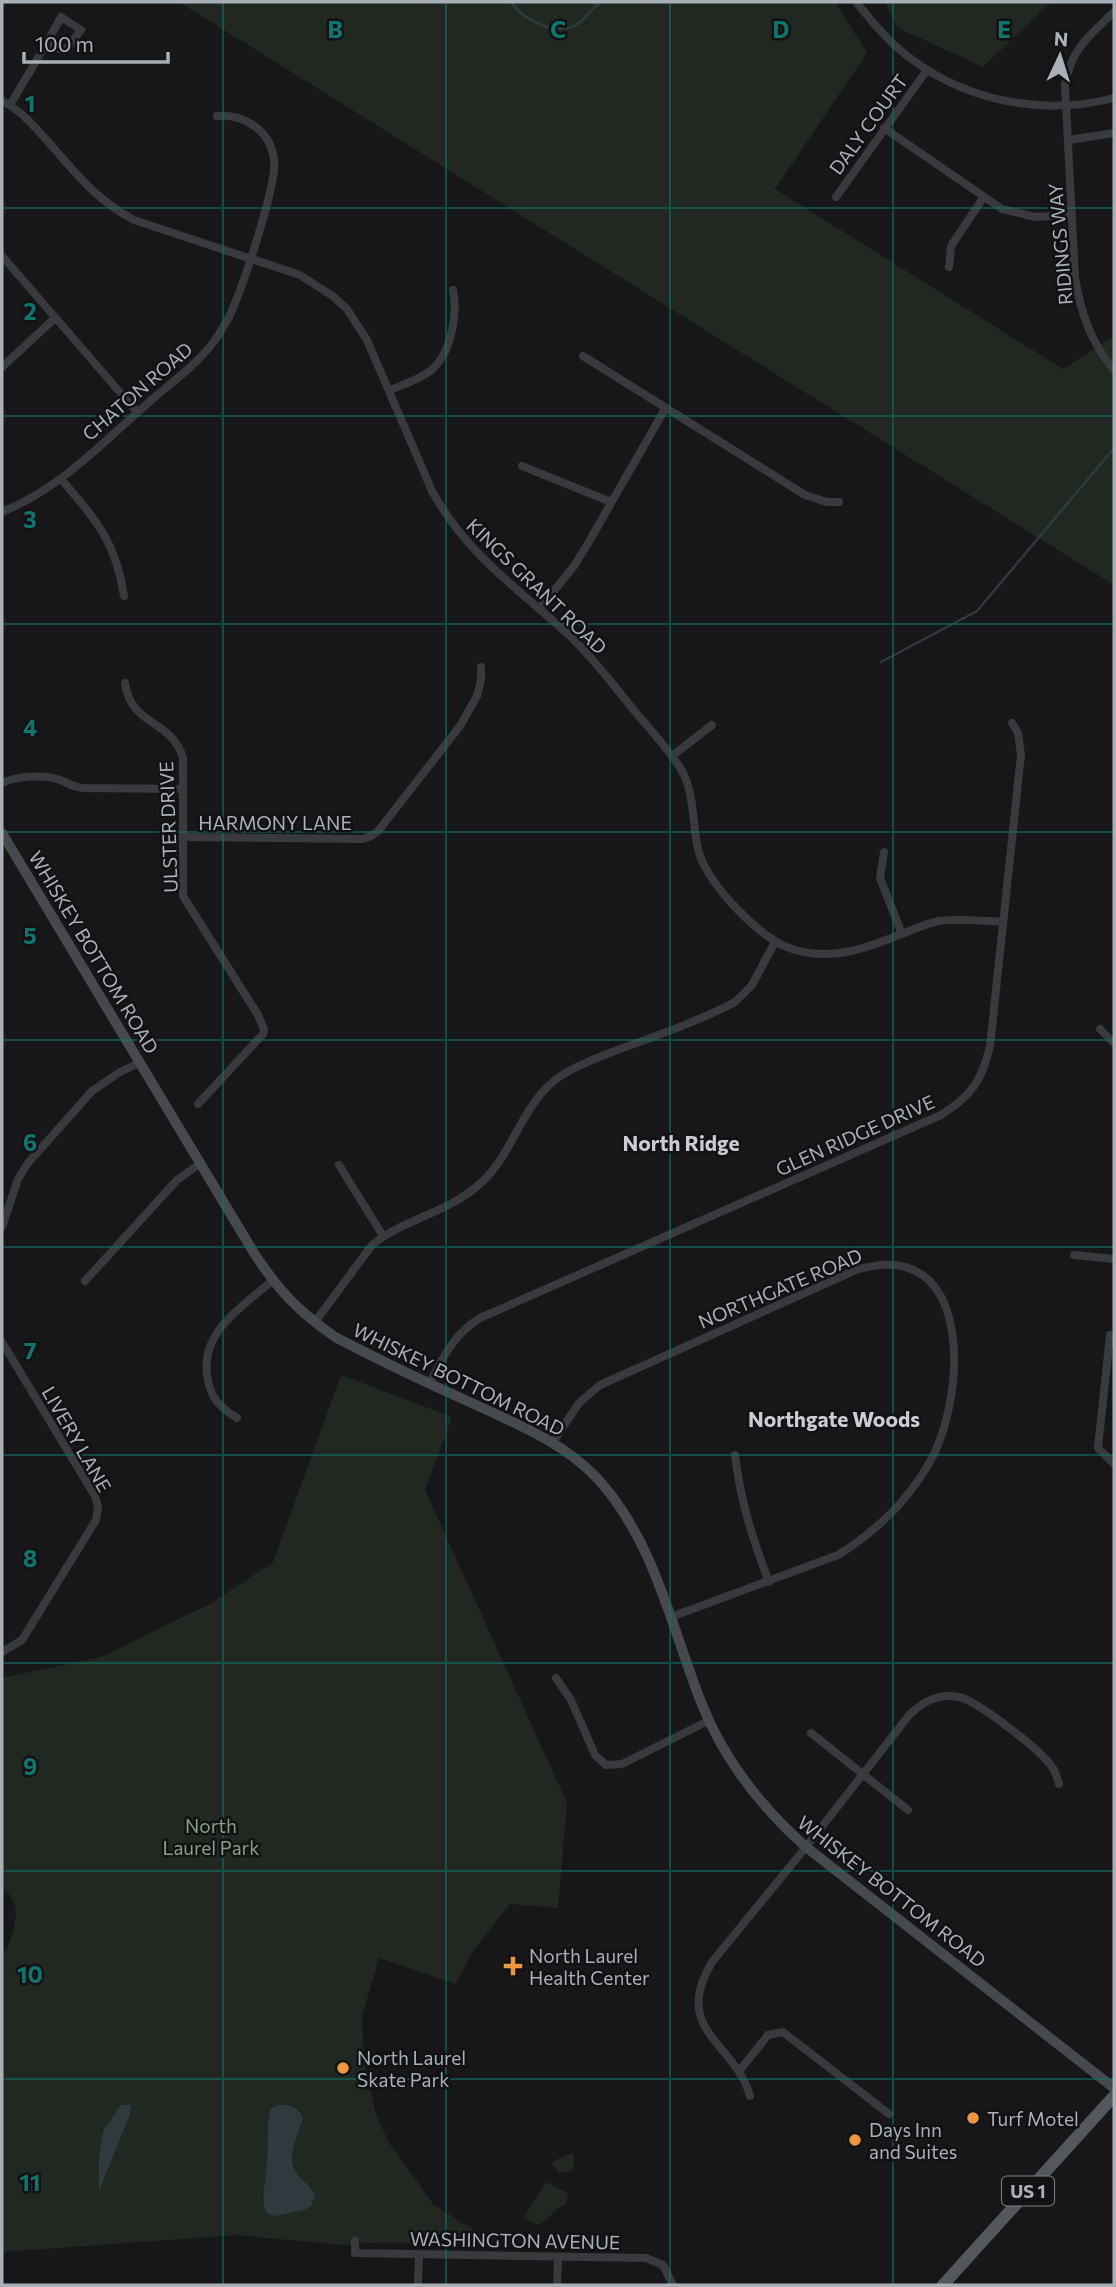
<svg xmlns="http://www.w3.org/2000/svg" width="1116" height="2287" font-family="Commissioner,sans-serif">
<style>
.green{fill:#212821}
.water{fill:#2f3a3e}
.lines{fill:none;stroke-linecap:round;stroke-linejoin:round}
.stream{stroke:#2f3a3e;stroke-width:2.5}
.street{stroke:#383a3d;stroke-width:8}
.secondary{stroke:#46494d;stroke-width:10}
.primary{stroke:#54575c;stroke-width:12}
.grid{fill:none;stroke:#0f766e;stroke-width:2;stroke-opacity:0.55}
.poi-dot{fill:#eb973d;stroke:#121214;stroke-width:2.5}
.labels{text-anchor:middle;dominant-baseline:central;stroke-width:5;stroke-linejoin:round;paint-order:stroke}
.shield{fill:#121214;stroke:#7c8187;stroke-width:2}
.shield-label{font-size:18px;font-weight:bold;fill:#a9b0b8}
.street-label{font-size:19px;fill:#a9b0b8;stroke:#121214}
.park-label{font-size:19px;fill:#84a281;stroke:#121214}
.poi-label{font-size:19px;fill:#a9b0b8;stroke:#121214;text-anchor:start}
.neighbourhood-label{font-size:21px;font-weight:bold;fill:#caced4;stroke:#121214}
.grid-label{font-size:23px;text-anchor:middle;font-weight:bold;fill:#0f766e;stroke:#121214;stroke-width:5;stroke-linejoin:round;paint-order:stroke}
</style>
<rect width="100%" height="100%" fill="#171719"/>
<g class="green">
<polygon points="179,2 835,2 867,53 775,189 1063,369 1114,336 1114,585"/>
<polygon points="885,2 1051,2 983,67 898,28"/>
<path d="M341,1375L452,1417L425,1490L567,1803L558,1908L510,1904L473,1951L456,1984L379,1958L362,2016L364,2064L376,2114L389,2143L433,2204L489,2240L487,2244L366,2243L344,2245L236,2235L2,2252V1953L7,1950C15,1923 24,1908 2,1886V1678L101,1657L212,1603L273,1562Z"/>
<path d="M572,2153C575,2161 576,2166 569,2172L559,2173L551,2162Z"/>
<path d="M546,2182L568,2193L566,2204C547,2210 545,2237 524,2217Z"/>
</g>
<g class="water">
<polygon points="121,2105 131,2105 130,2114 99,2191 99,2159 103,2131"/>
<path d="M279,2105C291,2105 297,2106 303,2118C299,2132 287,2154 294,2169C299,2180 311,2184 315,2196L311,2206L304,2210L275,2216L270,2215L265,2211C262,2195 265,2182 267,2166C269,2147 266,2129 270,2109Z"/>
</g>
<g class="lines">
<g class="stream">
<path d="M511,2C523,20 555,36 576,25C586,19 592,8 601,2"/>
<polyline points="881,662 977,611 1114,448"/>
</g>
<g class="street">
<path d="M856,2C870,19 883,36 900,50C959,100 1040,117 1114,98"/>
<path d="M1114,12C1089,36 1071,49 1065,85L1075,278C1081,313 1091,343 1114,370"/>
<path d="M2,101C21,110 36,128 50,144C76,174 99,202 134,220L300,275L334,297L347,309L367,340L432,491C466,554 519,589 570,636C593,658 612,683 632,708C648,727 665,745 679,766C696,791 691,824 699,853C708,884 760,939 792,949C832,962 867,948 904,933C916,929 927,923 939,921C960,918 982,921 1003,922"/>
<polyline points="10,105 48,41 59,49 67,48 81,30 61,17 48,41"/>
<polyline points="884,128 1002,209 1035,217 1072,215"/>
<polyline points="1069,140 1114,133"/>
<polyline points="836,197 927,70"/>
<polyline points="2,256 137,412"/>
<polyline points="949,267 951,246 983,198"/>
<polyline points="583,356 805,495 827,502 839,502"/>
<polyline points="2,367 55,318"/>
<path d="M390,390C403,385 418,380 430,371C451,355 458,315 453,290"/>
<polyline points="522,466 611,502"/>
<path d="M61,479C95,519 116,541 124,596"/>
<path d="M2,512C59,489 100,445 146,405C168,385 194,367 212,344C219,335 224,326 229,317C241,292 278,183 274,159C270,130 244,114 217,116"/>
<polyline points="540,608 574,566 587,545 665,409"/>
<path d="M125,683C131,727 172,719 183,758V896L258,1015L264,1029L263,1034L198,1104"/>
<polyline points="672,756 712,725"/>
<path d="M2,783C17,776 44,774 60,780C68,783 73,787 82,788L183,789"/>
<polyline points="182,837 363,839 371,836 379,830 460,726 477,696 481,680 481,667"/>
<polyline points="884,852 880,878 902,934"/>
<polyline points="1100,1029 1114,1043"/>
<polyline points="339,1165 383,1236"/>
<polyline points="2,1227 18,1179 28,1163 92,1091 120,1072 139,1063"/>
<polyline points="1074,1255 1114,1259"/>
<polyline points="85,1281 177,1180 201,1163"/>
<path d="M315,1322L372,1245C405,1218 449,1213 482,1182C515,1151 523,1100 562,1075C578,1065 597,1058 615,1051C655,1036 697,1022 735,1002L752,985L775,942"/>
<polyline points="1110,1335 1098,1448 1114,1464"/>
<polyline points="2,1342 95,1496 98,1507 96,1520 22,1640 2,1652"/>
<path d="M429,1384C444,1356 453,1335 480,1318L941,1115C971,1096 982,1081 990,1046L1021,755L1018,733L1012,723"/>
<path d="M237,1418C219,1407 210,1397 207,1375C201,1331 243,1306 272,1281"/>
<path d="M553,1442L579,1403L600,1385L856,1270C976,1233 967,1400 928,1465C906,1503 875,1532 838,1555L671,1617"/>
<path d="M735,1455C741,1503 752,1537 769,1582"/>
<polyline points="556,1678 571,1700 595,1755 606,1765 622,1764 710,1720"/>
<polyline points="811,1733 908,1810"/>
<polyline points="740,2070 768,2035 783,2032 889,2114"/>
<path d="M750,2096C735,2042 671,2031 712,1962L806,1847L910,1714C924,1701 939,1693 959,1697C978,1701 1037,1748 1050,1764C1055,1770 1057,1776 1059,1784"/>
<polyline points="355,2241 355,2253 646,2258 663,2265 673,2285"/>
<polyline points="418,2285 419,2255"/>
<polyline points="557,2285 558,2258"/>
</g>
<path class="secondary" d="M2,833L254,1253C279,1291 298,1311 335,1337C381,1361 427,1383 474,1404C517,1424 562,1442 596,1477C654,1539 671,1626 701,1702C723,1758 761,1807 806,1847L1114,2088"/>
<polyline class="primary" points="943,2285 1114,2096"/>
</g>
<path class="grid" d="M223,2V2285M446,2V2285M670,2V2285M893,2V2285M2,208H1114M2,416H1114M2,624H1114M2,832H1114M2,1040H1114M2,1247H1114M2,1455H1114M2,1663H1114M2,1871H1114M2,2079H1114"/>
<g class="poi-dot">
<path d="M509.5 1955.5h7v7h7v7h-7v7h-7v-7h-7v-7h7z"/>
<circle cx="343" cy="2068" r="7"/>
<circle cx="973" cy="2118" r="7"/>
<circle cx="855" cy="2140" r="7"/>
</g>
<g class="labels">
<rect class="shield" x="1002" y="2176.5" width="52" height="29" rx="5"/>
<g class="shield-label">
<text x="1028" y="2191">US 1</text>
</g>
<g class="street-label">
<text transform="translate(868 124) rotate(-54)">DALY COURT</text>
<text transform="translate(1060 244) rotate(-95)">RIDINGS WAY</text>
<text transform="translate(137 391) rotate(-41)">CHATON ROAD</text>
<text transform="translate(537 586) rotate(44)">KINGS GRANT ROAD</text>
<text x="275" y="822">HARMONY LANE</text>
<text transform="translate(168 827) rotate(-92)">ULSTER DRIVE</text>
<text transform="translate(94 952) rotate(59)">WHISKEY BOTTOM ROAD</text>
<text transform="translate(855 1135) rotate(-24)">GLEN RIDGE DRIVE</text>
<text transform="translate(780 1288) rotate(-23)">NORTHGATE ROAD</text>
<text transform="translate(459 1379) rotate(26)">WHISKEY BOTTOM ROAD</text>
<text transform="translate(77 1439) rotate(60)">LIVERY LANE</text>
<text transform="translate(892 1891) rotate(38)">WHISKEY BOTTOM ROAD</text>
<text transform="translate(515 2240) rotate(1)">WASHINGTON AVENUE</text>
</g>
<g class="park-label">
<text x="211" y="1825">North<tspan x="211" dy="22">Laurel Park</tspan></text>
</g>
<g class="poi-label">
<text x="529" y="1955">North Laurel<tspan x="529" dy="22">Health Center</tspan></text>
<text x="357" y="2057">North Laurel<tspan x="357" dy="22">Skate Park</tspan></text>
<text x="987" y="2118">Turf Motel</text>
<text x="869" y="2129">Days Inn<tspan x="869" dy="22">and Suites</tspan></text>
</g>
<g class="neighbourhood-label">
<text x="681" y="1142">North Ridge</text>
<text x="834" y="1418">Northgate Woods</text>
</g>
</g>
<g class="grid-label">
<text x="335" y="38">B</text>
<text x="558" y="38">C</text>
<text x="781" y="38">D</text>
<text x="1004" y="38">E</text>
<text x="30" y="112">1</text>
<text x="30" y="320">2</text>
<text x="30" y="528">3</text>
<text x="30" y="736">4</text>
<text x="30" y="944">5</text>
<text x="30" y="1151">6</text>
<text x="30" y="1359">7</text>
<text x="30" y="1567">8</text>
<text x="30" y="1775">9</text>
<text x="30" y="1983">10</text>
<text x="30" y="2191">11</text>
</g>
<rect width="1116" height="2287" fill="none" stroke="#a9b0b8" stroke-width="7"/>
<g transform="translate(1060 56) rotate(4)" stroke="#121214" stroke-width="5" paint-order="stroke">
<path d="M0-5L12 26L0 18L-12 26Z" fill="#a9b0b8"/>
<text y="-10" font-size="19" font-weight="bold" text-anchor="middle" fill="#a9b0b8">N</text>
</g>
<path d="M24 52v10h144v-10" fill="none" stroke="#a9b0b8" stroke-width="3.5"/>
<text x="35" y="52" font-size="21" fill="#a9b0b8" stroke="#121214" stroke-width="5" paint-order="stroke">100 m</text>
</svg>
